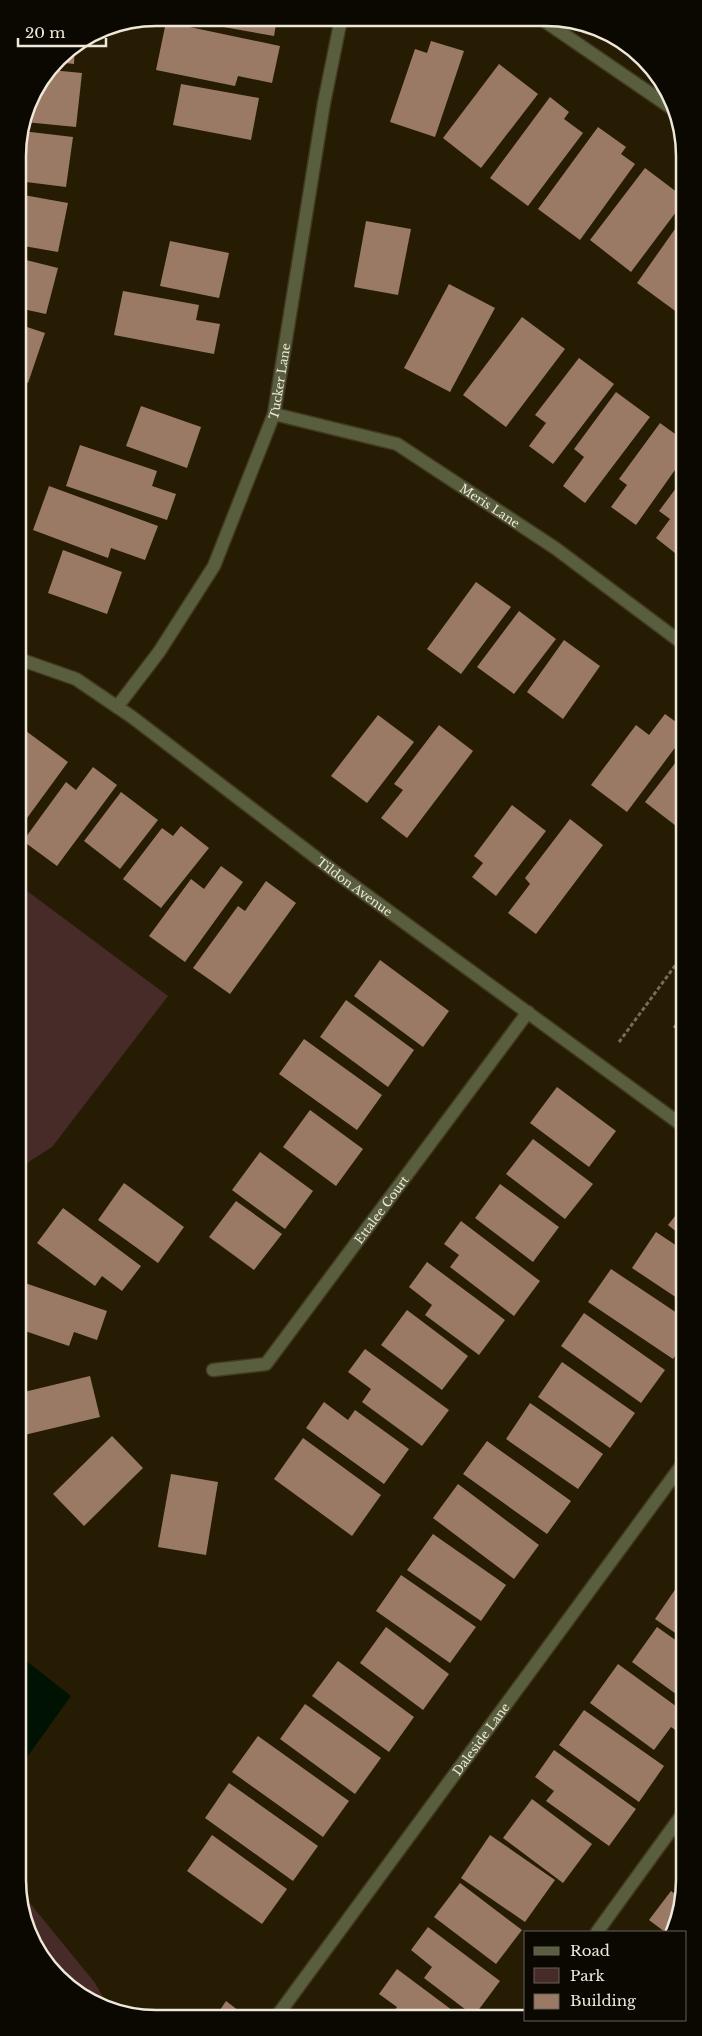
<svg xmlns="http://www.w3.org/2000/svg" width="702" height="2036" font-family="'Libre Baskerville',serif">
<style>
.green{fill:#462b29}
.water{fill:#001302}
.building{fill:#9b7a65}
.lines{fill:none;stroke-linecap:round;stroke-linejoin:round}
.lane-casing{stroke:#423922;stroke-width:15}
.street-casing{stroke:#423922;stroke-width:15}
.path{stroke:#766d59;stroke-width:3;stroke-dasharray:4 2.5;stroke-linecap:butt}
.lane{stroke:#595f3e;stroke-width:12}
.street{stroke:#595f3e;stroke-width:12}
.labels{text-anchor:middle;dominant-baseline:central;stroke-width:4.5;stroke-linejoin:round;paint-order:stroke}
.street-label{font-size:12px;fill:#efe8da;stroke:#0b0701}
.rim{fill:none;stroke:#efe8da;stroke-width:2.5}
</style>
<rect width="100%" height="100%" fill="#261c04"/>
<g class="green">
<polygon points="19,885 168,996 52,1147 19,1168"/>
<polygon points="20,1891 95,1983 107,2004 58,1978 20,1907"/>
</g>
<polygon class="water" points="20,1656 71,1696 20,1767"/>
<g class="building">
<polygon points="213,18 277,18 274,36 212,25"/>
<polygon points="166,22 280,46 272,83 238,76 235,86 156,70"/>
<polygon points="431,41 464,51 435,137 390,122 415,49 427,53"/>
<polygon points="75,45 74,64 57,62 65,52"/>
<polygon points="499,64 538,94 481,168 443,138"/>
<polygon points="51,70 82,73 76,127 25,122 32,95"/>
<polygon points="181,84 259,98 251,140 173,125"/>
<polygon points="550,97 569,112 564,119 583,133 528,206 490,178"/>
<polygon points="598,127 626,147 621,154 635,164 580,240 538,209"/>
<polygon points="22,131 73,137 66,187 18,181 18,147"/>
<polygon points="645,168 682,196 682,204 631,272 590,240"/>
<polygon points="18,194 68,203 58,252 18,245"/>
<polygon points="682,219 682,307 678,313 637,283"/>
<polygon points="366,221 411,229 398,295 354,287"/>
<polygon points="170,241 229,253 219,298 160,286"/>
<polygon points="18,258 58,268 46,314 18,308"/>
<polygon points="449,284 495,308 450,392 404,368"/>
<polygon points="123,291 199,305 196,320 220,324 214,354 114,335"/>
<polygon points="522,317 565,349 506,427 463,395"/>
<polygon points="18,324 45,333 28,383 18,379"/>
<polygon points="579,358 614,384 553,464 529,446 546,423 535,415"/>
<polygon points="616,392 650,417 585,503 563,486 584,457 574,449"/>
<polygon points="141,406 201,427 187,468 126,446"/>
<polygon points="660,423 682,439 682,460 636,525 611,507 627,485 619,479"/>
<polygon points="80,445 157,471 152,486 176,494 167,520 66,486"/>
<polygon points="682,480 682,553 680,557 656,538 670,519 659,511"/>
<polygon points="49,486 158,526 145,560 111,548 108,558 33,530"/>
<polygon points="63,550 122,572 107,614 48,593"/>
<polygon points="476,582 511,607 461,674 427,649"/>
<polygon points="519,611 556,639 514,694 477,667"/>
<polygon points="564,640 600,666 563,719 527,692"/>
<polygon points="665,714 683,727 683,737 627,812 591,785 636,725 649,735"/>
<polygon points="378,715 414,742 367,803 331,776"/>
<polygon points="439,725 473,751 407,838 381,818 403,790 394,784"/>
<polygon points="26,731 68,762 19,829 19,742"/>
<polygon points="683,753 683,825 680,829 645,802"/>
<polygon points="93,767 117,785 57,866 23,841 66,782 76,790"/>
<polygon points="121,792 158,820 120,869 84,841"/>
<polygon points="512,805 546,831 496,896 472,877 483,863 474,856"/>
<polygon points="570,819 603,845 536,934 508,913 530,884 525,878"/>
<polygon points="181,826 209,848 161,908 123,879 162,828 173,836"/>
<polygon points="221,866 243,882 185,962 149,936 191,879 204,889"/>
<polygon points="266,881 296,903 230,994 193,968 238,906 245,911"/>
<polygon points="380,960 449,1011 423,1047 354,996"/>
<polygon points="346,1000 414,1050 388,1087 320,1037"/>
<polygon points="683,1013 683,1034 673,1027"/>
<polygon points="304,1039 382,1095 357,1130 279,1074"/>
<polygon points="557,1087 616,1131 589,1167 530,1123"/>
<polygon points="310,1110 363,1149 336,1186 283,1147"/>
<polygon points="533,1139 593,1184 565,1219 506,1174"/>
<polygon points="260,1152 313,1191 285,1229 232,1190"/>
<polygon points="124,1183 184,1227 158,1263 98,1220"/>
<polygon points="500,1184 559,1227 533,1262 475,1218"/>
<polygon points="236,1201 282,1234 254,1270 209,1237"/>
<polygon points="683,1206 683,1237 668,1225"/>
<polygon points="63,1208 141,1266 122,1291 102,1276 95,1286 37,1243"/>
<polygon points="461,1221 540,1281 514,1316 450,1267 459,1255 444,1244"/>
<polygon points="656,1232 683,1250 683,1302 632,1268"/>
<polygon points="427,1262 505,1320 479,1355 425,1315 432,1305 409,1287"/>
<polygon points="611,1269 683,1317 683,1344 673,1359 588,1302"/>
<polygon points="19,1281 107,1311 97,1340 74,1332 69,1346 19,1329"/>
<polygon points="407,1310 468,1356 442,1390 381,1345"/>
<polygon points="584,1313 665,1370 641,1403 561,1346"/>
<polygon points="365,1349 449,1410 422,1446 362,1402 371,1389 348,1372"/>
<polygon points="562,1362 635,1413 610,1448 538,1397"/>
<polygon points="90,1376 100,1417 20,1436 20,1393"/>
<polygon points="324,1402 348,1420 355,1410 409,1449 384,1484 306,1428"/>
<polygon points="530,1403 603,1454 578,1489 506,1439"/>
<polygon points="112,1436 143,1468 84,1526 53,1494"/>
<polygon points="303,1438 381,1495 352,1536 274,1479"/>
<polygon points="487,1441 571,1501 547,1534 463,1474"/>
<polygon points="171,1474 218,1482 206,1555 158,1547"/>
<polygon points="458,1484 539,1545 514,1579 433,1518"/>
<polygon points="433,1534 506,1585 481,1621 407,1570"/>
<polygon points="401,1575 476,1627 450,1663 376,1611"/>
<polygon points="683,1578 684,1579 684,1639 655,1619"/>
<polygon points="386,1627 449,1674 423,1710 360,1663"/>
<polygon points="657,1627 684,1646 684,1700 632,1662"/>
<polygon points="338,1661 414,1717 389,1752 312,1696"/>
<polygon points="618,1664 684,1712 684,1722 677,1731 671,1727 654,1750 590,1703"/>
<polygon points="305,1704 381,1758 355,1794 280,1739"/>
<polygon points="584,1710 664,1766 639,1802 559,1745"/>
<polygon points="258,1736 349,1801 323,1837 232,1772"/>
<polygon points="554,1750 636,1809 609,1846 546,1801 554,1791 535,1777"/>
<polygon points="229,1783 318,1846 293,1881 205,1818"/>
<polygon points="532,1799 592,1844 563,1883 503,1838"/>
<polygon points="212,1835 287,1889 262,1924 187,1871"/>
<polygon points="490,1835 555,1880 525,1922 461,1878"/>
<polygon points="460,1883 522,1930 496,1964 434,1917"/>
<polygon points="671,1891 682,1899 674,1932 665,1932 649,1920"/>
<polygon points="428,1927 500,1981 474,2016 424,1978 432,1967 411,1950"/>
<polygon points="397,1969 460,2016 390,2016 397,2007 379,1994"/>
<polygon points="226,2001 239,2011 235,2016 216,2016"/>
</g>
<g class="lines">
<defs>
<polyline id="lane" points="597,1932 684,1812"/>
<g id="street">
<polyline points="543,20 670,107"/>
<path id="s1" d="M274,414L397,444L555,548L682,643"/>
<path id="s2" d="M19,659L76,679L132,717L331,869L683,1126"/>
<path id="s3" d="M117,707L159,652L214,566L274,414L324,103L341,19"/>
<path id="s4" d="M213,1370L266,1364L528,1012"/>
<path id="s5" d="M277,2016L684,1462"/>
</g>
</defs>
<use href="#lane" class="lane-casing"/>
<use href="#street" class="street-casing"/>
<polyline class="path" points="619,1042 683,955"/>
<use href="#lane" class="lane"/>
<use href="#street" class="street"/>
</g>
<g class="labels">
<g class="street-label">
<text stroke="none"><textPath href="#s3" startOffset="368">Tucker Lane</textPath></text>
<text stroke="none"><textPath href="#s1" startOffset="238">Meris Lane</textPath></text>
<text stroke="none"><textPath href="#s2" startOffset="408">Tildon Avenue</textPath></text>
<text stroke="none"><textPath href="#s4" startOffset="246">Ettalee Court</textPath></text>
<text stroke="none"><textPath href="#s5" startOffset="344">Daleside Lane</textPath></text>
</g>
</g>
<path d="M0 0H702V2036H0ZM156 26H546A130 130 0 0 1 676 156V1880A130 130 0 0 1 546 2010H156A130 130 0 0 1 26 1880V156A130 130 0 0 1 156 26Z" fill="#0b0701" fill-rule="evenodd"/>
<path class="rim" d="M156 26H546A130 130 0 0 1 676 156V1880A130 130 0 0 1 546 2010H156A130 130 0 0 1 26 1880V156A130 130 0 0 1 156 26Z"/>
<rect x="524" y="1931" width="162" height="90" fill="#0b0701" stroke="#666158"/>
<rect x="534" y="1947" width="25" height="8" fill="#595f3e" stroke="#666158"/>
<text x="570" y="1956" font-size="15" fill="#efe8da">Road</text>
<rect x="534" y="1968" width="25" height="15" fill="#462b29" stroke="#666158"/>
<text x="570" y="1981" font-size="15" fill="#efe8da">Park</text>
<rect x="534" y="1994" width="25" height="15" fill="#9b7a65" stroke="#666158"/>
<text x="570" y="2006" font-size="15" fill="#efe8da">Building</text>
<path d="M18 38v8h88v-8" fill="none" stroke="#efe8da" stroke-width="2.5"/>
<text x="25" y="38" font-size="15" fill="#efe8da" stroke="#0b0701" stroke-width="4" paint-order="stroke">20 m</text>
</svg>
